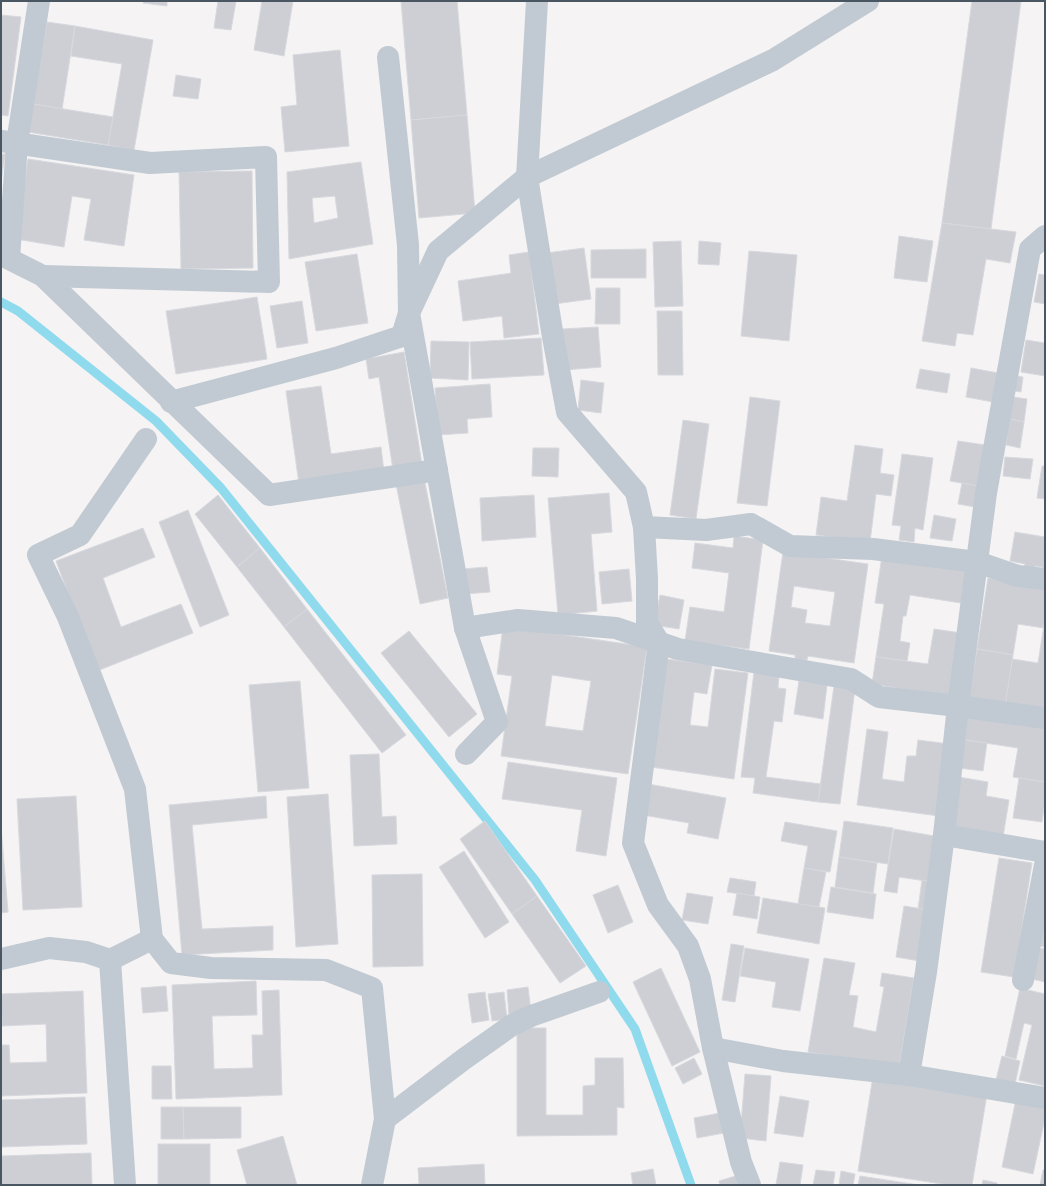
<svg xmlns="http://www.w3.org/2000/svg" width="1046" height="1186" font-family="'Space Grotesk',sans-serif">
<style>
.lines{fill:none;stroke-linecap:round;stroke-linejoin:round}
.stream{stroke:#90daee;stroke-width:9}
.building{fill:#cdcfd5;stroke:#d7d9de;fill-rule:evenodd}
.minor{stroke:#c1cad2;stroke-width:22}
</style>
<rect width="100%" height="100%" fill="#f5f3f3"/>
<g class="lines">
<polyline class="stream" points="1,302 18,311 156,421 221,488 535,880 635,1029 691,1185"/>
</g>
<g class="building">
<polygon points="144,1 167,1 167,6 143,3"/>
<polygon points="218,1 236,1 231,30 214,28"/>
<polygon points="262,1 293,1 284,56 254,50"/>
<polygon points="401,1 457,1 467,115 411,120"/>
<polygon points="972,1 1021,1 991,229 942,223"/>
<polygon points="1,15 21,17 8,116 1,115"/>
<polygon points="47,22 75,26 62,109 33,104"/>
<polygon points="75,26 153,40 134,150 108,145 122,64 71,56"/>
<polygon points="340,50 349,146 285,152 281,107 297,105 293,55"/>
<polygon points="176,75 201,79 198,99 173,96"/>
<polygon points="33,104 113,117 108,145 28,132"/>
<polygon points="467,115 475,213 419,218 411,120"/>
<polygon points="1,154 5,154 1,182"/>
<polygon points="28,159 134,175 124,246 84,240 91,199 72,196 64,247 16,239"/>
<path d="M361,162L373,244L289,259L287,172ZM335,196L338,218L314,223L312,198Z"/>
<polygon points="252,171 253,268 181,269 179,172"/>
<polygon points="942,223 1016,232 1010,263 986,259 973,335 957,333 955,346 922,341"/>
<polygon points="899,236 933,241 927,282 894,278"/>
<polygon points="681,241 683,306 655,307 653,242"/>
<polygon points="699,241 721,243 719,265 698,264"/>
<polygon points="584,248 591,299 554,304 547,253"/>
<polygon points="646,249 646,278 591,278 591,250"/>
<polygon points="749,251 797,255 789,341 741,336"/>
<polygon points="529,252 539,334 504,338 502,316 463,321 458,281 511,273 509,255"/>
<polygon points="357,254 368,323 316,331 305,262"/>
<polygon points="1039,274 1045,275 1045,304 1034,302"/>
<polygon points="596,288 620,288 620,324 595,324"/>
<polygon points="257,297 267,359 176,374 166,311"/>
<polygon points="302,301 308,343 277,348 270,306"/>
<polygon points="657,311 682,311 683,375 658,375"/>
<polygon points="598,327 601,367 565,370 562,329"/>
<polygon points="541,338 544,375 472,379 470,342"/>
<polygon points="1026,340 1045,343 1045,376 1021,372"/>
<polygon points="431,341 469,342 468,380 430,378"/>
<polygon points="404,352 422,465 393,470 379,377 369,379 366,359"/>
<polygon points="971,368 998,373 993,402 966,397"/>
<polygon points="920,369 950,374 947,393 916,388"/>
<polygon points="1016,376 1023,377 1021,392 1014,391"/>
<polygon points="581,380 604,383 601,413 578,410"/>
<polygon points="490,384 492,417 467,419 468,433 438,435 435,388"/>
<polygon points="321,386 331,454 381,447 384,472 299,484 286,391"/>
<polygon points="750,397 780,401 767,506 737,503"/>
<polygon points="1013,397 1027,399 1024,422 1010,419"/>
<polygon points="1010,419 1024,422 1020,448 1006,445"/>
<polygon points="683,420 709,424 696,519 670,515"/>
<polygon points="958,441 985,445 978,486 950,481"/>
<polygon points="855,445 883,449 880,473 894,475 891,496 876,494 870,542 816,535 821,497 847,501"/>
<polygon points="533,448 559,448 558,477 532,476"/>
<polygon points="902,454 933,458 923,530 915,528 914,542 899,540 901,526 892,525"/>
<polygon points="1005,457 1033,459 1030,479 1003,476"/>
<polygon points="1042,466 1045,466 1045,499 1037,498"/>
<polygon points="424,478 448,598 420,604 396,484"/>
<polygon points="962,483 978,486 975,507 958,504"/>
<polygon points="609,493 612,532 591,534 597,611 558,615 548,498"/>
<polygon points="218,495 260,548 237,567 195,514"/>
<polygon points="534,495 536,537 482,541 480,498"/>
<polygon points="188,510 229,615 200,627 159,522"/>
<polygon points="934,515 956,519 952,541 930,538"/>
<polygon points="143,528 155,557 103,578 121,627 181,604 193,633 97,671 56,561"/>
<polygon points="1015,532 1045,537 1045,573 1042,572 1043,567 1035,566 1034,572 1024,570 1025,564 1010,561"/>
<polygon points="734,536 763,540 749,649 685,641 690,607 724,612 729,573 692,568 695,543 733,548"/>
<polygon points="260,548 307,609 284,627 237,567"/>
<path d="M783,552L868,564L854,663L808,656L807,660L795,659V655L769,651ZM794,586L835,592L830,626L805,623L807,610L791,607Z"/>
<polygon points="882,556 967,569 961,603 910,595 906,616 903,616 900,641 910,643 907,661 876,657 884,604 875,603"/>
<polygon points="487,567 490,592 465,594 463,569"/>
<polygon points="629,569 632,601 602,604 599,572"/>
<polygon points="988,578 1045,587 1045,619 1044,628 1018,624 1013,655 977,649"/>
<polygon points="660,595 684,600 679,629 654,625"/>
<polygon points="307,609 406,735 382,753 284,627"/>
<polygon points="1045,619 1045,712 1005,706 1012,659 1038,663"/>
<path d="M503,626L647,647L628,774L501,756L512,676L497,674ZM552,675L591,681L583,731L545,726Z"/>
<polygon points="934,629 961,633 952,697 872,684 876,657 928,664"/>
<polygon points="409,631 477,714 449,737 381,653"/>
<polygon points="977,649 1013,655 1005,706 969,700"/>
<polygon points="666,659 712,665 707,694 694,692 690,725 708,727 715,669 748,673 734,779 651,767"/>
<polygon points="754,672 779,675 778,688 786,689 782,722 774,721 766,777 821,784 818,802 753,793 755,778 741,777"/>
<polygon points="300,681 309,788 258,792 249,685"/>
<polygon points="799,681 827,685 823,719 794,714"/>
<polygon points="834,686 855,689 840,804 818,802"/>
<polygon points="963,712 1045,725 1045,782 1013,777 1018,748 959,739"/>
<polygon points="867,729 888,732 882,779 904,782 907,756 916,756 918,740 949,744 939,816 857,805"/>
<polygon points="964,740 987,743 983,771 959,768"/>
<polygon points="379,754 382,817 396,816 397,844 354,846 350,755"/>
<polygon points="508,762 617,778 606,856 576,851 582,810 502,799"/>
<polygon points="958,777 988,782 986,796 1009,800 1003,837 950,828"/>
<polygon points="1019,778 1045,782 1045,801 1042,822 1013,818"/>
<polygon points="648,784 726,798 718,839 687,833 689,823 643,815"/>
<polygon points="328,794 338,944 296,947 287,797"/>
<polygon points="76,796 82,907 23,910 17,799"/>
<polygon points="266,796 267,818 192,825 202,929 273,926 273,950 182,955 169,805"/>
<polygon points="485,821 537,896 512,914 460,839"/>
<polygon points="844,821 893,828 888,864 839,857"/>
<polygon points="785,822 837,831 830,872 804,868 808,846 781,841"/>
<polygon points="1,827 8,912 1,913"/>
<polygon points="894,829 940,837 933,882 899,877 897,893 884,891"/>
<polygon points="464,851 509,922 485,938 439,867"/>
<polygon points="839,857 877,863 873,893 835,887"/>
<polygon points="999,858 1032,863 1014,977 981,972"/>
<polygon points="804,868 826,872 819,907 798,904"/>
<polygon points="422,874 423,966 373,967 372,875"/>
<polygon points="730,878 756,882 754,896 727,892"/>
<polygon points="922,880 933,882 928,910 918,909"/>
<polygon points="618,885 633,922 608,933 593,895"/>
<polygon points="831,887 876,894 873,919 827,912"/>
<polygon points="687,893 713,897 708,924 682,920"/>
<polygon points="737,893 760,897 757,919 733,915"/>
<polygon points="537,896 586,966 560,983 512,914"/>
<polygon points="763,898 825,908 819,944 757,933"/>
<polygon points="904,906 928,910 920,961 896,957"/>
<polygon points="1045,910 1045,947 1039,946"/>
<polygon points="731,944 744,946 735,1002 722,1000"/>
<polygon points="745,948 809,959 800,1011 772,1007 776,982 740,976"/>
<polygon points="1038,948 1045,949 1045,982 1032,979"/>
<polygon points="824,958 855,963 849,995 858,996 853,1027 876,1032 884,987 880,986 882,973 914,978 899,1067 808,1052"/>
<polygon points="661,968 700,1052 672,1066 633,982"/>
<polygon points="256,981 257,1015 212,1016 214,1069 253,1068 252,1035 263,1035 262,991 279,990 282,1095 176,1099 172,985"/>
<polygon points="166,986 168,1011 143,1013 141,988"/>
<polygon points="528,987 531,1012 509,1015 507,990"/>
<polygon points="1020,988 1045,994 1045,1086 1019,1080 1032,1025 1024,1023 1016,1059 1005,1056"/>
<polygon points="83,991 87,1093 1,1096 1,1045 9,1045 10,1063 47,1062 46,1024 2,1026 1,994"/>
<polygon points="485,992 489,1020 472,1023 468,994"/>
<polygon points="504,992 507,1019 492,1021 488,994"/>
<polygon points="517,1028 546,1028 546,1115 583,1115 583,1086 595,1085 595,1058 623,1058 624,1108 617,1107 617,1135 517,1136"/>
<polygon points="1002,1056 1020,1061 1015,1084 996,1080"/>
<polygon points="694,1058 702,1074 683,1084 675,1068"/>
<polygon points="152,1066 171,1066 172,1099 152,1099"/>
<polygon points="745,1074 771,1076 766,1141 740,1138"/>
<polygon points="873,1076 987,1094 972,1185 949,1185 858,1171"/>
<polygon points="780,1096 809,1101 803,1137 774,1133"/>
<polygon points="85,1097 87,1144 1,1147 1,1100"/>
<polygon points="1016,1099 1045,1105 1045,1118 1033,1174 1002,1167"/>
<polygon points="161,1107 183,1107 184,1139 161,1139"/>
<polygon points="183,1107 241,1107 241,1138 184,1139"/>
<polygon points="720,1113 724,1133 697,1138 694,1118"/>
<polygon points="283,1136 297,1185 247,1185 237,1150"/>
<rect x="158" y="1144" width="52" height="41"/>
<polygon points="91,1153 92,1185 1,1185 1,1156"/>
<polygon points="780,1162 803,1165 800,1185 776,1185"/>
<polygon points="484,1164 485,1185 397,1185 419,1184 418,1168"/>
<polygon points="653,1169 656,1185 633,1185 631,1173"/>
<polygon points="816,1170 835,1172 833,1185 813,1185"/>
<polygon points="1043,1170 1045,1170 1045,1185 1040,1185"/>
<polygon points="841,1171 855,1174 853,1185 839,1185"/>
<polygon points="739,1175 742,1185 720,1185 719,1181"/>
<polygon points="860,1176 919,1185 858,1185"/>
<polygon points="983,1180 997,1183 997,1185 982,1185"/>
</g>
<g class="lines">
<g class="minor">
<polyline points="39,1 17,143 9,259 43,276 269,495 437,470"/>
<polyline points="537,1 527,177 553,337 567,412 636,492 644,527 647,579 647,623 659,642 633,843 658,905 688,946 700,979 713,1048 783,1061 909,1075 1045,1098"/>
<polyline points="388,57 408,245 409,313 465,628 497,722 466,754"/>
<polyline points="1,141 150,163 266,157 269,282 43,276"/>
<polyline points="171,402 336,358 402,336 409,313 438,251 527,177 773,60 868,1"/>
<polyline points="146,439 80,535 38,555 68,617 135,789 152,939 171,963 211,968 326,970 372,988 385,1119 372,1185"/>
<polyline points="644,527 706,530 751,524 790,546 873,549 977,562 1018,576 1045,579"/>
<polyline points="465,628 518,620 616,628 678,649 851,679 879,697 958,706 1045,718"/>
<polyline points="944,835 1045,852"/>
<polyline points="1,959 49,948 86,952 110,960 152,939"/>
<polyline points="110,960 125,1185"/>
<polyline points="1023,980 1045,865"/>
<polyline points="713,1048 741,1162 750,1185"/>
<polyline points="909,1075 926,972 944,835 958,706 986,493 1030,249 1045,236"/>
<polyline points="385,1119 464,1059 512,1025 531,1016 599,992"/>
</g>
</g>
<rect width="1046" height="1186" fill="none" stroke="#4a5661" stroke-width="4"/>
</svg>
